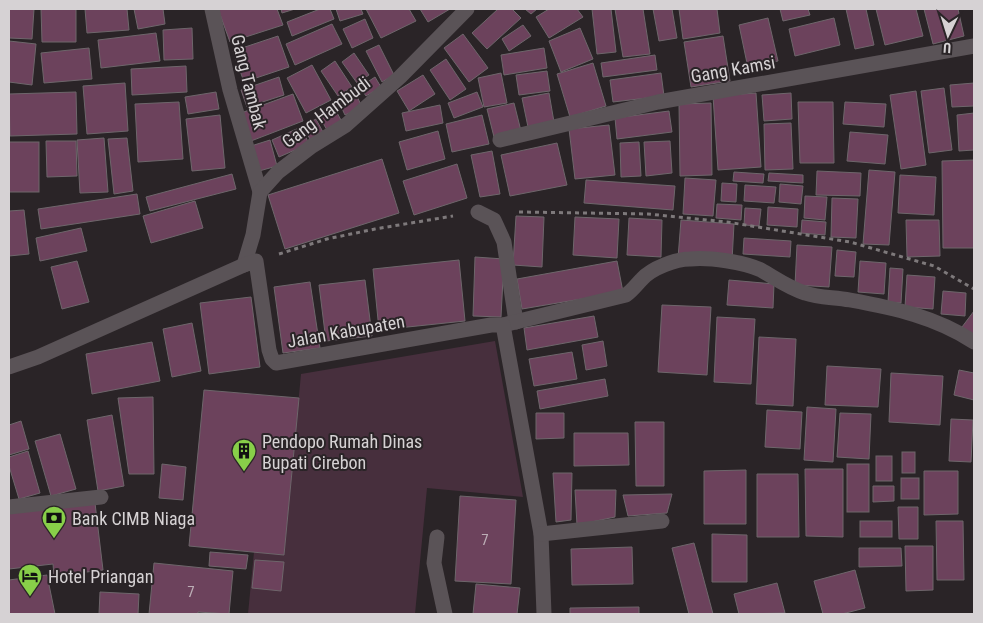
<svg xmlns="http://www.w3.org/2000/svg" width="983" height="623" font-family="'Roboto Condensed',sans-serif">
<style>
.green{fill:#472f3d}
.building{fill:#6c425c;stroke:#6e666b}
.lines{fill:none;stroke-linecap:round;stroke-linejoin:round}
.path{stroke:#7e797b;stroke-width:3;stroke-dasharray:4 4;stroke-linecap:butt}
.service{stroke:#5a5357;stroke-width:15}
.minor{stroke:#5a5357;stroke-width:15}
.labels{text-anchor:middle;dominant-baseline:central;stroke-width:4;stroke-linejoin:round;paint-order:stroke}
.number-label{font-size:15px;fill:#bcaeb6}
.street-label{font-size:18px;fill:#d6d2d4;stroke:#2a2427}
.poi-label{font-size:18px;fill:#d6d2d4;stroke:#2a2427;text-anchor:start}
</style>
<rect width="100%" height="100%" fill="#2a2427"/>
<polygon class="green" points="495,341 523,497 427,488 415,614 248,614 254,552 284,555 301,374"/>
<g class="building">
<polygon points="9,9 34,9 32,39 9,38"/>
<polygon points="41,9 76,9 76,42 42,42"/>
<polygon points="85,9 127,9 129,30 87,33"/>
<polygon points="134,9 163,9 165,24 138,29"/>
<polygon points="218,9 277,9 283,25 230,42"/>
<polygon points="281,9 295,9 282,13"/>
<polygon points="320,9 330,9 334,19 292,36 287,22"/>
<polygon points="336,9 361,9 363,14 340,21"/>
<polygon points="366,9 409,9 416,21 381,38"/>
<polygon points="420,9 450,9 428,22"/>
<polygon points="498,9 512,9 521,18 487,49 472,33"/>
<polygon points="525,9 537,9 531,14"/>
<polygon points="549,9 577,9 583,17 549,38 536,17"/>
<polygon points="592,9 611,9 616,52 597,54"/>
<polygon points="615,9 643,9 650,54 623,57"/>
<polygon points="653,9 672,9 677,38 659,41"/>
<polygon points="679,9 717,9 720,33 683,39"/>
<polygon points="780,9 808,9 810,15 783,21"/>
<polygon points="846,9 866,9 874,45 855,49"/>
<polygon points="876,9 916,9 923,36 885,45"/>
<polygon points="924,9 958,9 964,36 933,44"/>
<polygon points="768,18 778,61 748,68 739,25"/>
<polygon points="834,18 840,45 795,56 789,29"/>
<polygon points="365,19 373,38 352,48 343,29"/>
<polygon points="332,24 342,44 295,65 286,44"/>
<polygon points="523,25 531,36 509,51 502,39"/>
<polygon points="192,28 193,59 164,60 163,30"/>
<polygon points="580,28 593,59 561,72 549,41"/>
<polygon points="156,33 160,61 101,68 98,40"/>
<polygon points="463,34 488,68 469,82 444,48"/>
<polygon points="278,36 289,67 244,82 233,51"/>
<polygon points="723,36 730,81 691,87 684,42"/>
<polygon points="9,41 36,44 32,85 9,82"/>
<polygon points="379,45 394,75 382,82 366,51"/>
<polygon points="89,48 92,79 44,83 41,53"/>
<polygon points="544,48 547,68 504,75 501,55"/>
<polygon points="354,53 369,75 357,83 342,62"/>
<polygon points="655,55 657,70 603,77 601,63"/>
<polygon points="446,59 466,89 450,100 430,70"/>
<polygon points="335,61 352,87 338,96 321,71"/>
<polygon points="593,63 606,106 570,117 557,74"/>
<polygon points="312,65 331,100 306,113 287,78"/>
<polygon points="186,66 187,92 132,95 131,69"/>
<polygon points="547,71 550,91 519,95 516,75"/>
<polygon points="501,73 507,103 484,107 478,78"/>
<polygon points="661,73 664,96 613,102 610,80"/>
<polygon points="423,75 435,94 409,111 397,91"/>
<polygon points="279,77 284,95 247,107 241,90"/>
<polygon points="375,77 381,87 366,96 360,87"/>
<polygon points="125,83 128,131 87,134 83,86"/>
<polygon points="974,83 974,106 952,107 950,85"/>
<polygon points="944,88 952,150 929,153 921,91"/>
<polygon points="916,91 926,165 901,169 890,95"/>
<polygon points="76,92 77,134 10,136 9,94"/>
<polygon points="216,92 219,109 188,114 185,97"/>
<polygon points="355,92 362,107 345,115 338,100"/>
<polygon points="477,92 483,107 454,118 448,103"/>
<polygon points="549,93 554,122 528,127 522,98"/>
<polygon points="756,93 761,167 718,170 713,96"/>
<polygon points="791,93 792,119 764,121 762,95"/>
<polygon points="293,94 303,121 251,141 241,113"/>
<polygon points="179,102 183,159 138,162 135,104"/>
<polygon points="798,102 833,102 834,163 800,163"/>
<polygon points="845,102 886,104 884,127 843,124"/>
<polygon points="514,103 521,131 494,137 487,109"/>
<polygon points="711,103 712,175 680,176 679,104"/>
<polygon points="440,105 443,123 406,131 402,113"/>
<polygon points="335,109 342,122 327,130 320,118"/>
<polygon points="669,111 672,132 617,139 615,118"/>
<polygon points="974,113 974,150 959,151 957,115"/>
<polygon points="220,115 225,168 192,171 186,119"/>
<polygon points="482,115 489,144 452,152 446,124"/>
<polygon points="316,119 324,134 311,141 303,126"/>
<polygon points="791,123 793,169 765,170 764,124"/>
<polygon points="609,125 615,175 575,179 569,129"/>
<polygon points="301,127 309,144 279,157 272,140"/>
<polygon points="438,131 445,159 407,170 399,142"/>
<polygon points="850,132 888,135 885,164 847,161"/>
<polygon points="104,138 108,192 80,193 77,140"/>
<polygon points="127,138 133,191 114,194 108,139"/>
<polygon points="270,140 277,166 259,171 251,146"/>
<polygon points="46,141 76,141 77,176 47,177"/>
<polygon points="670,141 672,173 646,176 644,142"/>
<rect x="9" y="142" width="30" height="50"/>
<polygon points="639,142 641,176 621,177 620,143"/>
<polygon points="557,143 567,185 510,196 501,155"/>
<polygon points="492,151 500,194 480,197 471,155"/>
<polygon points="382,159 399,213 285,249 268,195"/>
<polygon points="974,160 974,248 943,248 942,161"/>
<polygon points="457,164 467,198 414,215 403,181"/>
<polygon points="869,170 895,172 889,245 863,244"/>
<polygon points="817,171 861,173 860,196 816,195"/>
<polygon points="734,172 764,174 763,183 733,181"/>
<polygon points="769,173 803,175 803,183 768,181"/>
<polygon points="232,174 236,189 150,211 146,197"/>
<polygon points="900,175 936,177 934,215 898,213"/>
<polygon points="685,178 716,180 713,216 683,214"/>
<polygon points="586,180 675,186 673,210 584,203"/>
<polygon points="722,183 737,184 736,202 721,201"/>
<polygon points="780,184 803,186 801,204 779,202"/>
<polygon points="745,185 776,187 774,203 744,201"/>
<polygon points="137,194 140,214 41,229 38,209"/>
<polygon points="805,196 827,197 825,220 804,218"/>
<polygon points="832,198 858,199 856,238 831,237"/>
<polygon points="195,201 203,228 151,243 143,216"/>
<polygon points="717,204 742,205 741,220 716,218"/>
<polygon points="768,207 798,209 797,227 767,225"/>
<polygon points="745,208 761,209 759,226 744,225"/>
<polygon points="24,210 29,254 9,256 9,211"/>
<polygon points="516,216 544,217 542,267 513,265"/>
<polygon points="575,217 619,219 617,258 573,255"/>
<polygon points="629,218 662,220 661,257 627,255"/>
<polygon points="681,220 734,224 732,261 678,258"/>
<polygon points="802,220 826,222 825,235 801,233"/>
<polygon points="906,220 939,220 940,256 907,257"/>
<polygon points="81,228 87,251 40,261 36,238"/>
<polygon points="744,238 791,241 790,257 743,254"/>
<polygon points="797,245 832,247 829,287 795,285"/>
<polygon points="837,250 856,252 854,277 835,276"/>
<polygon points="475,257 504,259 501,317 473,316"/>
<polygon points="459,260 465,321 379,330 373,269"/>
<polygon points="77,261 89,302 62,309 51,267"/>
<polygon points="617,261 623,292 522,309 517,279"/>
<polygon points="860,261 886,263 884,294 858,292"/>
<polygon points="890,268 903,269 901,303 888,302"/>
<polygon points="907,275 935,277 933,309 905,307"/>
<polygon points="365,280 372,336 326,341 319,285"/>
<polygon points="729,280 774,284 773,308 727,305"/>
<polygon points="310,282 320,348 283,353 274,287"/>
<polygon points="943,291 966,293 965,316 941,314"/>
<polygon points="251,297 260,367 209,374 200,303"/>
<polygon points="662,305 711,307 707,375 658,372"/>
<polygon points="974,311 974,337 962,327"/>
<polygon points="594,316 598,337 527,350 524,328"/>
<polygon points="717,317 755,319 751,384 714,382"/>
<polygon points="192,323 201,371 172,377 163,329"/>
<polygon points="759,337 796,339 793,406 756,404"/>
<polygon points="603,341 607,366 586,370 582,345"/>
<polygon points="152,342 160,381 92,394 86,354"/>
<polygon points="572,352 577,379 534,386 529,359"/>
<polygon points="827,366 881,369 878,407 825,405"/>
<polygon points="959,370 974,373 974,400 954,395"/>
<polygon points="891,373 943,376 940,425 889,422"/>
<polygon points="605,379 608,396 540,409 537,391"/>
<polygon points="204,390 299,398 284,555 189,546"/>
<polygon points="153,397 154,474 129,474 118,398"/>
<polygon points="807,407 836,409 833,462 804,460"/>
<polygon points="767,410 802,412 800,449 765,447"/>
<polygon points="536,413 564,413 564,438 536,439"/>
<polygon points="840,413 871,414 869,459 837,457"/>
<polygon points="112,415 124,486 98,491 87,420"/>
<polygon points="951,419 973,420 971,462 949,461"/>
<polygon points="21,421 29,449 9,455 9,425"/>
<polygon points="635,422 664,422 664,486 636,486"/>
<polygon points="574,433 628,433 629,465 574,466"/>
<polygon points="60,434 76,489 51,496 35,441"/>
<polygon points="28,451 40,493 19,499 9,466 9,457"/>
<rect x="902" y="452" width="13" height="21"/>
<rect x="876" y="456" width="16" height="25"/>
<polygon points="162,464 186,467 183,500 159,498"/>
<rect x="847" y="464" width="22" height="48"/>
<polygon points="805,469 843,469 843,537 806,536"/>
<polygon points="746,470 746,524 704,524 704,471"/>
<polygon points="924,471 958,471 958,514 924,515"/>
<polygon points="553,473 572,473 571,520 556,522"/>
<polygon points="757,474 798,474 799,537 757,537"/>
<rect x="901" y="478" width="18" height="21"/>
<polygon points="873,486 894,486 894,501 873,502"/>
<polygon points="575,490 616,490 615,517 577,525"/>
<polygon points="672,494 667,513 628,516 623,495"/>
<polygon points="460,496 516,500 511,584 455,581"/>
<polygon points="95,503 103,570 54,576 53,564 9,569 9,513"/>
<polygon points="898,507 918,507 918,539 899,539"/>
<rect x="860" y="521" width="32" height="16"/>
<polygon points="936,521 963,521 964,580 937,580"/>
<polygon points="712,534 747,535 747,582 712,582"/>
<polygon points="694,543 713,614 689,614 672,548"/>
<polygon points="905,546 933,546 933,590 906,591"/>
<polygon points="632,547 633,584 572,585 571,549"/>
<polygon points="859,548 901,548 902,566 859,567"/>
<polygon points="210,552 248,555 246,569 209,566"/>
<polygon points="255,560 284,562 281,591 252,588"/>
<polygon points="154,563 233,571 229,614 198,612 198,614 149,614"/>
<polygon points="855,570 865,608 842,614 823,614 814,581"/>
<polygon points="47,575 55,614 9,614 9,580"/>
<polygon points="777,583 785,613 739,614 734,594"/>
<polygon points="476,584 520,588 517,614 473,614"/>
<polygon points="100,592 139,594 138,614 99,614"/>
<polygon points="639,607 639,614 570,614 570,608"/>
</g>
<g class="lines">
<g class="path">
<polyline points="519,212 648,214 727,222 850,242 934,266 974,289"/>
<polyline points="279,254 327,239 375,229 453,216"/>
</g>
<polyline class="service" points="437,537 434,563 445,614"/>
<g class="minor">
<polyline points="212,9 230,90 260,192"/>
<polyline points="500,140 658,102 974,46"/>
<polyline points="478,212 494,220 504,242 516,322"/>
<polyline points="244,265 253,235 260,192 278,172 312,146 346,125 400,77 467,9"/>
<path d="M503,325L626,295C633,290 636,285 642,279C652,268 676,259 690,259C709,257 744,262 761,270C775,278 789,288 805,293C819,298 834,297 850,300C894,308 936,317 974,342"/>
<polyline points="9,367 38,357 244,265 256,261 269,350 272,359 276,363 491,325 503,325 541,534 544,614"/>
<polyline points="9,507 101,497"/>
<polyline points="541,534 662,521"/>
</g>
</g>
<defs>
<symbol id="building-pin" viewBox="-11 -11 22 30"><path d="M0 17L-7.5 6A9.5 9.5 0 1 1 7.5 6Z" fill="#88cf49" stroke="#2a2427"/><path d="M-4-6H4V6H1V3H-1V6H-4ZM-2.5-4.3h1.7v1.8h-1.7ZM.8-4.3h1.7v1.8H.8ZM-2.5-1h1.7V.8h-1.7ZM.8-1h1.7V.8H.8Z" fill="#111"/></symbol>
<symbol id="bank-pin" viewBox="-11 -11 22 30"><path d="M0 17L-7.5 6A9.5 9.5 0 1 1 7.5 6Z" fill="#88cf49" stroke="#2a2427"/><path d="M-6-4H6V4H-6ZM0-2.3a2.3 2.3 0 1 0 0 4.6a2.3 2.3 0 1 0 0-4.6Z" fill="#111"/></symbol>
<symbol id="hotel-pin" viewBox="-11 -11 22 30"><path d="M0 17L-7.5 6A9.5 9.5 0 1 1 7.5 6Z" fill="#88cf49" stroke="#2a2427"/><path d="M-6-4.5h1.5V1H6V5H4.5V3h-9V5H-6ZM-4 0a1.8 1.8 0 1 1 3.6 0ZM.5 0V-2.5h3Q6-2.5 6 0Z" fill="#111"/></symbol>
</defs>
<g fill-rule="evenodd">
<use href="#building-pin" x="230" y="437" width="28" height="38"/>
<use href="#bank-pin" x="40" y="504" width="28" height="38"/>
<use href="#hotel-pin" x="16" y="562" width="28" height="38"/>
</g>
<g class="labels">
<g class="number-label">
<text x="485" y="540">7</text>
<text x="191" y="592">7</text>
</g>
<g class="street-label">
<text transform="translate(733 69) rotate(-10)">Gang Kamsi</text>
<text transform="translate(249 82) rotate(76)">Gang Tambak</text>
<text transform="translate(326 112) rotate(-37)">Gang Hambudi</text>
<text transform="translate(346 331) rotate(-10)">Jalan Kabupaten</text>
</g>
<g class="poi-label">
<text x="262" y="441">Pendopo Rumah Dinas<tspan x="262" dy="21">Bupati Cirebon</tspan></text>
<text x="72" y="518">Bank CIMB Niaga</text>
<text x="48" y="576">Hotel Priangan</text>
</g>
</g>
<rect width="983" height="623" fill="none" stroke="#d6d2d4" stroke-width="20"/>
<g transform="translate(948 35) rotate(184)" stroke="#2a2427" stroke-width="4" paint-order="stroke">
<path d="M0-4L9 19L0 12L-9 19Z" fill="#d6d2d4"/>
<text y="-8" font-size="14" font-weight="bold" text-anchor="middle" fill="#d6d2d4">U</text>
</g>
</svg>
